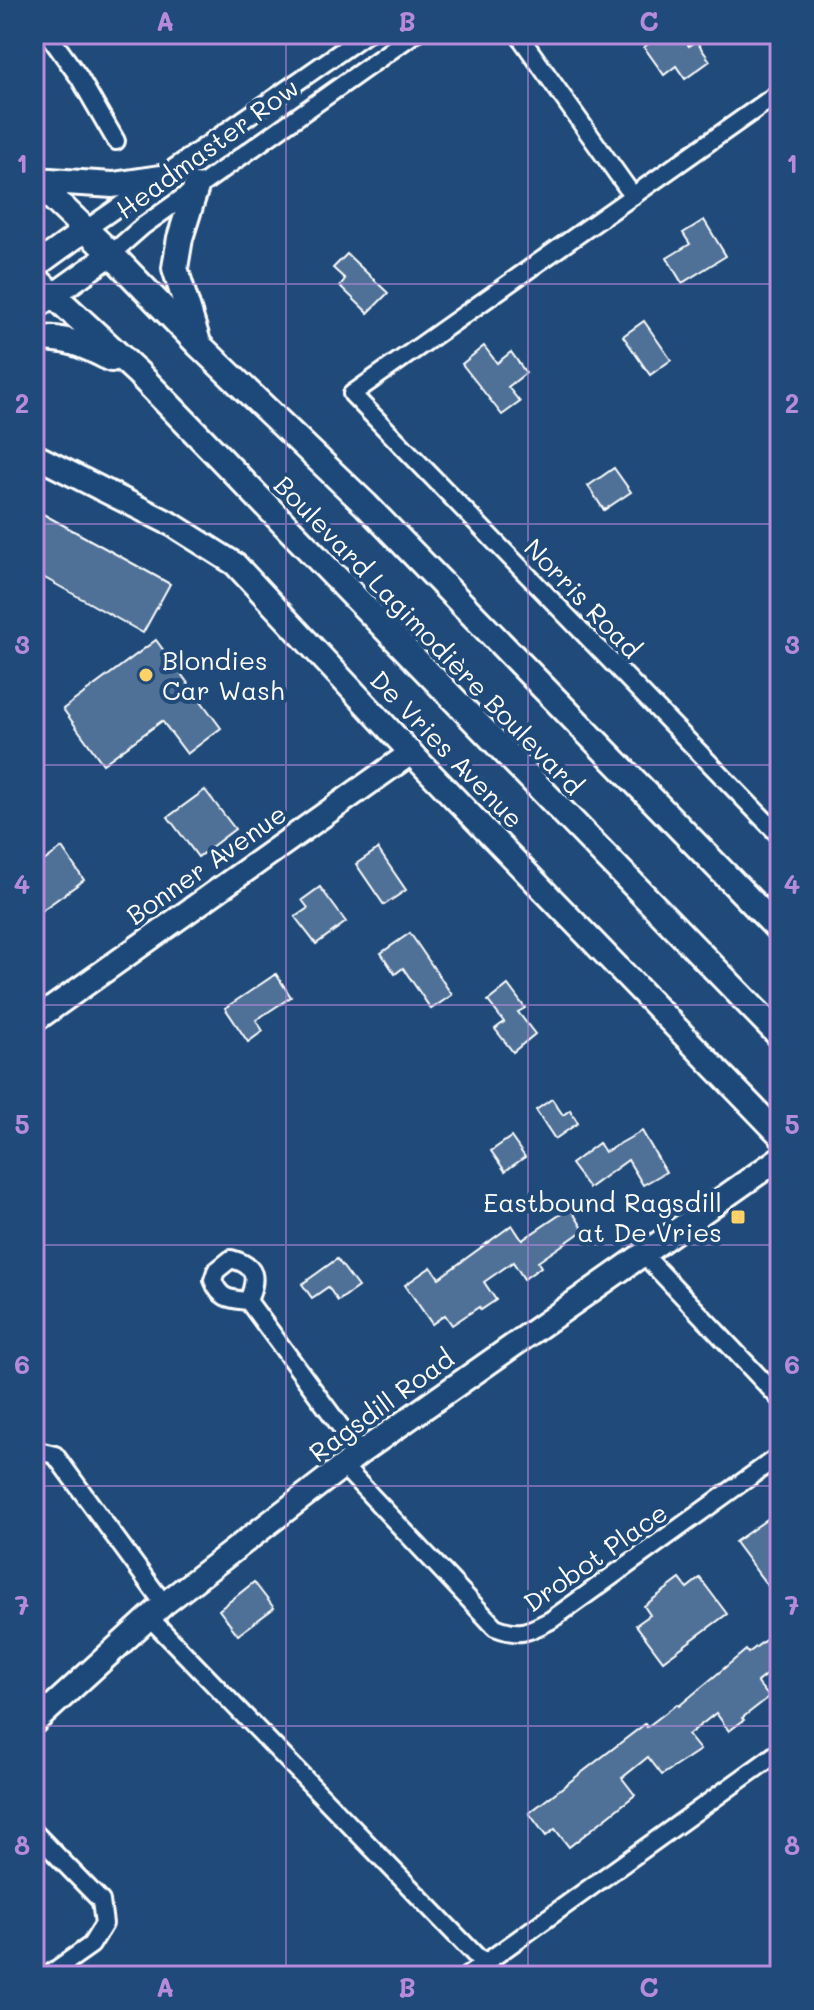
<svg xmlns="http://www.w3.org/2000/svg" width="814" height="2010" font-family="Mali,sans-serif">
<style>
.building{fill:#507197;stroke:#fff;stroke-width:2}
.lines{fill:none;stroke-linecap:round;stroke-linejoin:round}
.street-casing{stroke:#fff;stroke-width:22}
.secondary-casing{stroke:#fff;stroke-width:28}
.primary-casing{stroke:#fff;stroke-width:30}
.street{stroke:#1f4a7a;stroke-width:16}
.secondary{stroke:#1f4a7a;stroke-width:22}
.primary{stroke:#1f4a7a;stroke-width:24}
.grid{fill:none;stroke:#b68bdc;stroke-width:2;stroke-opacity:0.55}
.poi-dot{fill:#ffd166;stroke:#1f4a7a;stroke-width:3}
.labels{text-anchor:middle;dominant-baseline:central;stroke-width:8;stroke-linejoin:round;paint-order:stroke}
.street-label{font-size:26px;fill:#fff;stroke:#1f4a7a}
.poi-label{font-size:26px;fill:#fff;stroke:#1f4a7a;text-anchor:start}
.neatline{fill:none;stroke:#b68bdc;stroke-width:3}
.grid-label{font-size:26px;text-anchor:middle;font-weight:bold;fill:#b68bdc}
</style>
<rect width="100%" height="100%" fill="#1f4a7a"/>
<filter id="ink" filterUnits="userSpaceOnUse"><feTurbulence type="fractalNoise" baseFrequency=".0125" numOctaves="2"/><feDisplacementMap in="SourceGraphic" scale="16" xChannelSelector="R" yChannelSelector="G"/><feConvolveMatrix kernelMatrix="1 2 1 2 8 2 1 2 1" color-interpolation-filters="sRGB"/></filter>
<g filter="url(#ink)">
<g class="building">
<polygon points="662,34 680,34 689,46 696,41 710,61 685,79 676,66 664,75 644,47"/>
<polygon points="704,220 726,256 682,283 667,258 690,244 683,233"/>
<polygon points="347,254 388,293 368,313 340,286 345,279 333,268"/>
<polygon points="644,321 671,360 650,375 623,336"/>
<polygon points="484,346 497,363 511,352 526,373 508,387 520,402 502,415 462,364"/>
<polygon points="614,468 631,492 604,510 588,486"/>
<polygon points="34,509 170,584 143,633 34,572"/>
<polygon points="156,640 221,728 187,754 162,721 103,764 63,709"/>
<polygon points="205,790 235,829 198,857 168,817"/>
<polygon points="62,848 84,880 34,916 34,868"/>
<polygon points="378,849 406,890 384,905 356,864"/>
<polygon points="320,887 346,922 316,944 295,917 308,908 302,900"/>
<polygon points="410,933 452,995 431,1009 403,968 395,974 381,953"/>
<polygon points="276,974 291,997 256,1020 263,1031 248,1042 225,1008"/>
<polygon points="508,985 525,1008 518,1012 535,1034 513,1052 495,1029 504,1022 488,1001"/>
<polygon points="552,1099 563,1115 570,1110 578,1123 555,1139 536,1110"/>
<polygon points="642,1131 666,1172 643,1185 628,1160 589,1188 571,1164 599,1143 605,1152"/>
<polygon points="511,1137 525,1157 505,1171 491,1151"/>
<polygon points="570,1208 584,1230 538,1262 541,1267 524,1279 513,1262 484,1282 496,1300 481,1310 479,1307 452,1325 445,1315 432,1324 405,1285 431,1267 439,1278 512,1225 522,1240"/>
<polygon points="337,1259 358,1287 338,1301 328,1287 312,1298 302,1284"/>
<polygon points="780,1510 780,1575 767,1585 735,1542"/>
<polygon points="700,1578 727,1614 663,1661 636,1625 650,1615 644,1606 680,1579 687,1588"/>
<polygon points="254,1582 274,1608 238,1635 219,1610"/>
<polygon points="780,1629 780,1664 757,1682 769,1697 742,1718 744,1720 729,1731 716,1713 688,1735 700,1750 662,1775 648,1757 622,1778 635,1795 569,1847 555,1829 546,1836 529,1813 645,1724 647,1727 677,1704 679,1706 746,1650 748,1653"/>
</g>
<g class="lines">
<defs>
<g id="street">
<polyline points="48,34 79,77 116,141"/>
<polyline points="518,34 633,196"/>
<polyline points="780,92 352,394 780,836"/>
<polyline points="85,230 366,34"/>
<polyline points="111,254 143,226 414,34"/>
<polyline points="644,1255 780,1399"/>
<path d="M248,1301C257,1278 258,1266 231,1259L216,1271L213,1280C220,1299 229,1299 248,1301L360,1453"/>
<polyline points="34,1450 55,1455 164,1604"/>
<path d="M343,1466L495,1627C520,1637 528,1632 551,1620L780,1455"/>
<polyline points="149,1617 484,1964"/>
<polyline points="34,1832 101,1901 104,1924 91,1945 47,1976"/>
<polyline points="467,1976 780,1751"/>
</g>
<g id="secondary">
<polyline points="34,267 85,230"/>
<polyline points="34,309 111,254"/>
<polyline points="34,455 173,525 235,564 411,753 780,1135"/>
<polyline points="34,1021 411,753"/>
<polyline points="34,1723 164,1604 360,1453 780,1158"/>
</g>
<g id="primary">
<polyline points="34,180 111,254 199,345 366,505 780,931"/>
<polyline points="34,180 113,185 160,178"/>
<polyline points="196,187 180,238 175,268 197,339"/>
<polyline points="34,277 138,373 780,1036"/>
<path d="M34,339C64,336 84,345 111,359"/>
</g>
</defs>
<use href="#street" class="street-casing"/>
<use href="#secondary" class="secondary-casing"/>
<use href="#primary" class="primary-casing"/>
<use href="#street" class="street"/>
<use href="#secondary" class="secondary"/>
<use href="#primary" class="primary"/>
</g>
</g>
<path class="grid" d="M286,34V1976M528,34V1976M34,284H780M34,524H780M34,765H780M34,1005H780M34,1245H780M34,1486H780M34,1726H780"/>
<g class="poi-dot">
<circle cx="146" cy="675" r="8"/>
<rect x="730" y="1209" width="16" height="16" rx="4"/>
</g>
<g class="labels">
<g class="street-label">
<text transform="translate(207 148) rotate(-36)">Headmaster Row</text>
<text transform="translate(583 598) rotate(46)">Norris Road</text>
<text transform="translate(429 635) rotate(46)">Boulevard Lagimodière Boulevard</text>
<text transform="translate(447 749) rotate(46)">De Vries Avenue</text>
<text transform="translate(206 864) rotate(-35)">Bonner Avenue</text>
<text transform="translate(381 1405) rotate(-36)">Ragsdill Road</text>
<text transform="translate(595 1557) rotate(-35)">Drobot Place</text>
</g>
<g class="poi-label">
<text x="162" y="660">Blondies<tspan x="162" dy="30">Car Wash</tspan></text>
<text x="722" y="1202" text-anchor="end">Eastbound Ragsdill<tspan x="722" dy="30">at De Vries</tspan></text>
</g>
</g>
<rect width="814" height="2010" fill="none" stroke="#1f4a7a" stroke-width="88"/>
<rect x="44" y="44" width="726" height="1922" class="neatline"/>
<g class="grid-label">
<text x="165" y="31">A</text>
<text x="407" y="31">B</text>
<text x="649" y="31">C</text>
<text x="22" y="173">1</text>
<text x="792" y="173">1</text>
<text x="22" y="413">2</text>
<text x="792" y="413">2</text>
<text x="22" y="654">3</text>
<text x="792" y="654">3</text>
<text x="22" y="894">4</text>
<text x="792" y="894">4</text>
<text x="22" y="1134">5</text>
<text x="792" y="1134">5</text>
<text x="22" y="1374">6</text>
<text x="792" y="1374">6</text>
<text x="22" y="1615">7</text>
<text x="792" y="1615">7</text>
<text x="22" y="1855">8</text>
<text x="792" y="1855">8</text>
<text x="165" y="1997">A</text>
<text x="407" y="1997">B</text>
<text x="649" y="1997">C</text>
</g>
</svg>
